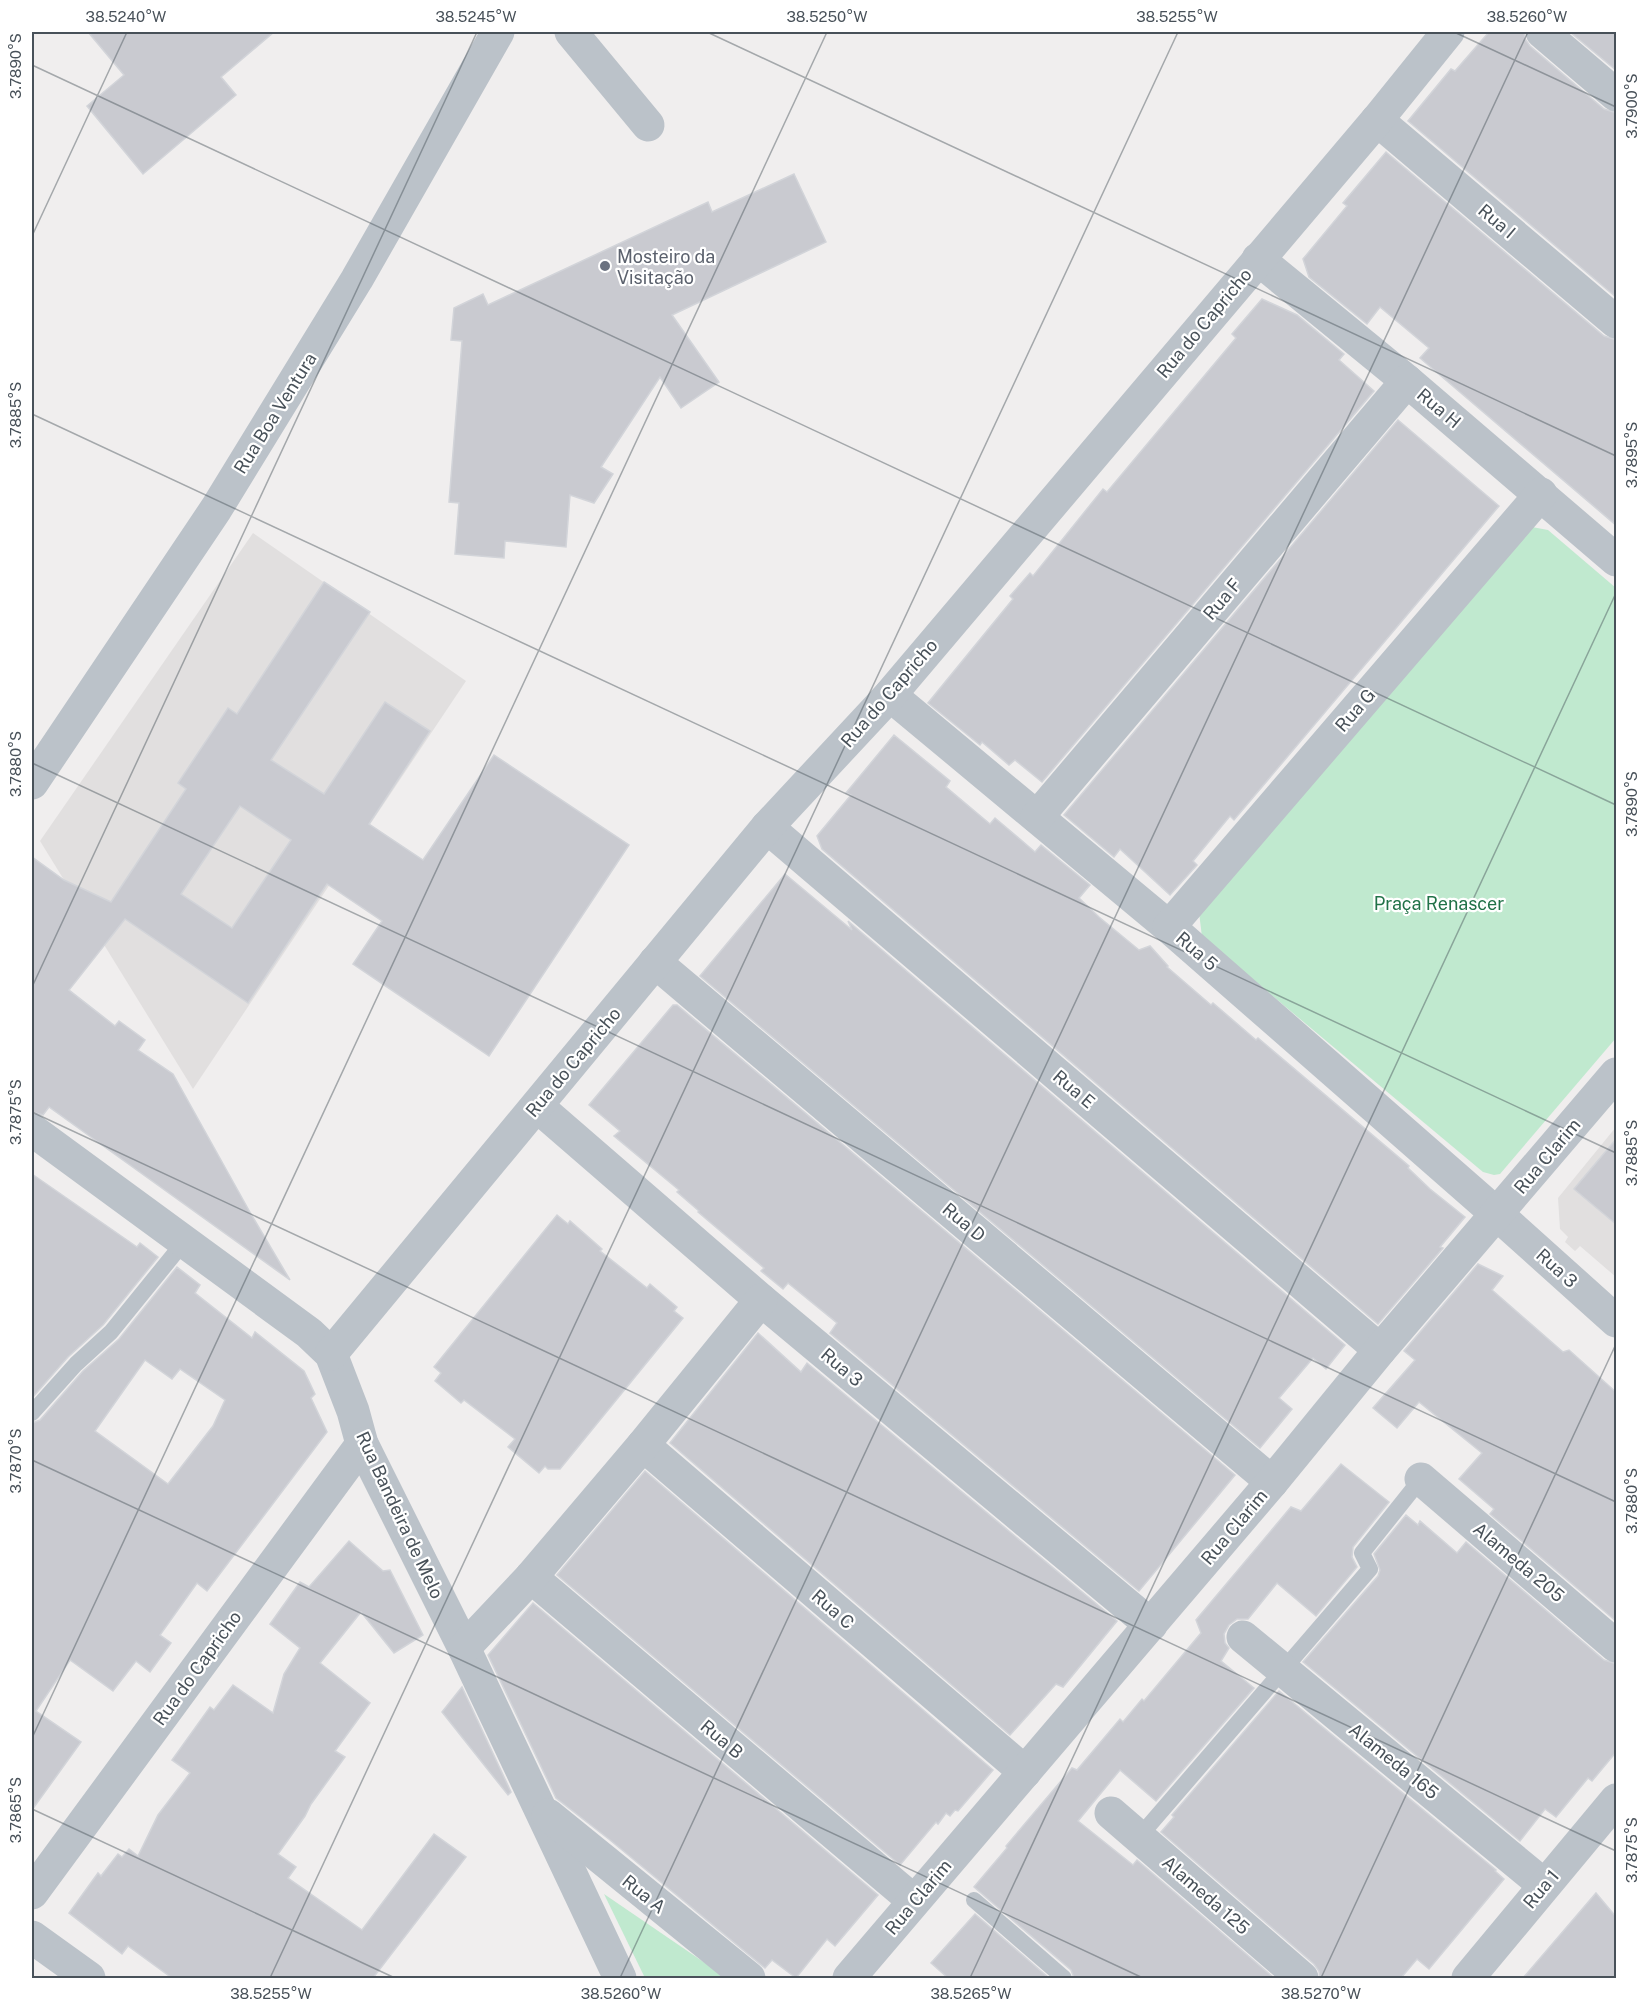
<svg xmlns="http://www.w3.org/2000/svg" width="1648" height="2010" font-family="'Public Sans',sans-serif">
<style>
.education{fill:#e1dfdf}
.green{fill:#c0e9cf}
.building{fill:#c9cad0;stroke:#d2d4d9;stroke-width:1.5;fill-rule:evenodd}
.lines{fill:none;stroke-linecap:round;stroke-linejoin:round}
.lane{stroke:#bbc2c9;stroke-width:16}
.street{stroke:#bbc2c9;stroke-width:33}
.ticks{fill:none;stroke:#485159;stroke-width:1.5;stroke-opacity:0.45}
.worship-dot{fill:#6b7280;stroke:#fff;stroke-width:2}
.labels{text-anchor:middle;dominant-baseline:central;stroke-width:4.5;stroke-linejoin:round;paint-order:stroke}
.street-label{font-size:18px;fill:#485159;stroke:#fff}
.worship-label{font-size:18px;fill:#5b616d;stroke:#fff;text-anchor:start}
.park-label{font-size:18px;fill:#217248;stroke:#fff}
.neatline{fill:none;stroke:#485159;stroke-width:2}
.ticks-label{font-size:15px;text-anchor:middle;fill:#485159}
</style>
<rect width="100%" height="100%" fill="#f0eeee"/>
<g class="education">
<polygon points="253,533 466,681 193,1089 40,841"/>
<polygon points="1616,1127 1616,1277 1580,1246 1575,1251 1565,1242 1568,1237 1560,1229 1558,1198"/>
</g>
<g class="green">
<polygon points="1532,527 1548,530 1616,588 1616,1038 1500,1174 1494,1175 1483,1172 1202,937 1199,912"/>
<polygon points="604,1894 727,1978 645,1978"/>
</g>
<g class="building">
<polygon points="88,32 274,32 221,77 236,95 143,174 87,106 124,75"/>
<polygon points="1489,32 1524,32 1525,39 1530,46 1604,109 1617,113 1617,298 1408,121 1451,69 1455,71"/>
<polygon points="1570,32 1617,32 1617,71"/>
<polygon points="1386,152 1604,336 1617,340 1617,526 1420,358 1429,348 1380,307 1367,324 1309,277 1303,259 1347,206 1343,203"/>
<polygon points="794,174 826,242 672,315 719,382 681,408 660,377 601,467 613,474 594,503 570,495 566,547 505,541 504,558 455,554 459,503 449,502 462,341 451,340 454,308 483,294 488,305 708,202 712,212"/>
<polygon points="1262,299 1297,315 1344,354 1339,360 1374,391 1042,782 1015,760 1009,765 982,742 980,745 928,703 1013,599 1010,596 1030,573 1033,576 1103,489 1107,492 1236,338 1232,334"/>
<polygon points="1398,420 1499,506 1234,820 1230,816 1193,861 1197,865 1170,895 1120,849 1114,857 1064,815"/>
<path d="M324,582L370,612L271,760L324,794L385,702L430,731L369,824L423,860L494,755L629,845L489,1056L353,964L382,921L327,884L248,1003L125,919L69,990L115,1026L119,1021L145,1040L138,1050L173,1074L251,1214L290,1280L49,1107L43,1115L32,1112V857L64,880L111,902L186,789L178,783L228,708L237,714ZM240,806L291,840L232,928L181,894Z"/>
<polygon points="894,735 950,781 946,787 990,824 995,818 1035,852 1041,845 1090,885 1079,898 1099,917 1139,950 1150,946 1168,966 1167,967 1211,1005 1213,1003 1256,1040 1258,1038 1409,1166 1408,1168 1430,1189 1465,1217 1440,1247 1443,1248 1378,1324 822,849 817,836 851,795 846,793"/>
<polygon points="785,874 852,930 848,921 1345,1345 1326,1369 1313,1358 1279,1398 1292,1409 1260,1448 700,976"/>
<polygon points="673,1005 677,1005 1235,1475 1139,1591 830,1333 837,1323 788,1283 783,1289 761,1271 764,1268 698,1212 699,1211 677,1192 679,1190 614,1136 620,1131 589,1105"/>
<polygon points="1617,1138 1617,1225 1574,1189"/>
<polygon points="32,1174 137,1247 140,1243 158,1257 103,1325 68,1357 32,1398"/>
<polygon points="557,1215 568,1224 570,1221 602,1249 600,1251 647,1288 650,1284 677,1307 674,1311 683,1318 560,1469 548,1469 545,1466 539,1473 508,1447 515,1439 464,1400 461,1403 435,1381 441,1373 434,1367"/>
<polygon points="1478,1264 1503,1276 1492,1290 1563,1352 1569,1350 1617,1393 1617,1622 1490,1514 1494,1509 1459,1479 1482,1453 1419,1402 1397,1428 1373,1408 1415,1360 1404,1351"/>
<path d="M177,1267L200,1285L195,1293L252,1338L255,1332L304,1371L315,1394L311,1398L327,1432L207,1591L197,1583L160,1635L171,1643L150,1672L136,1661L113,1691L70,1660L36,1711L81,1742L32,1810V1423L40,1420L83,1371L119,1339ZM145,1360L172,1379L180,1369L225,1400L213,1426L168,1484L95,1431Z"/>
<polygon points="758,1333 801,1372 807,1363 1117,1621 1063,1687 1056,1684 1010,1735 670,1443"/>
<polygon points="1341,1464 1389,1502 1353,1547 1352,1557 1357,1567 1316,1616 1277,1583 1248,1619 1237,1619 1229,1625 1224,1634 1225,1643 1229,1648 1221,1661 1254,1688 1156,1801 1120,1770 1078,1821 1133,1865 1137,1860 1274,1978 1074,1978 1071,1970 974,1887 1007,1848 1006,1846 1072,1768 1077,1770 1120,1719 1123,1722 1142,1699 1144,1701 1201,1633 1196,1620 1291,1507 1301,1511"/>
<polygon points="645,1471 993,1770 958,1811 955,1810 950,1816 946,1813 938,1824 936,1822 900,1865 557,1575"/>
<polygon points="1406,1515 1418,1525 1420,1521 1457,1553 1466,1542 1604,1660 1617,1664 1617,1751 1592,1781 1588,1778 1556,1817 1545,1809 1520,1841 1303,1662 1378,1576 1380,1570 1374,1554"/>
<polygon points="349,1541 383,1571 390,1570 423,1635 394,1653 361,1612 320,1663 370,1703 335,1751 345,1757 311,1804 305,1816 278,1854 296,1867 288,1878 362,1930 434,1834 466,1857 373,1978 172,1978 128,1946 122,1954 69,1913 98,1873 101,1876 118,1854 122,1857 129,1849 138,1856 158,1815 190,1773 172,1760 210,1707 214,1710 233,1685 273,1713 284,1674 300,1648 270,1624 300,1582 309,1587"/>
<polygon points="533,1603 878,1895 835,1946 827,1939 796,1978 772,1960 765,1968 610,1840 556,1798 488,1655"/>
<polygon points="462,1687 511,1792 508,1795 442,1712"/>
<polygon points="1279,1691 1496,1870 1495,1871 1504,1879 1429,1969 1417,1959 1401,1978 1320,1978 1319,1971 1314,1964 1161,1832 1174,1817 1172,1815"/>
<polygon points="1596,1893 1617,1918 1617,1978 1523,1978"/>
<polygon points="975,1914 1049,1978 948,1978 931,1963"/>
</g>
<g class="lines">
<g class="lane">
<polyline points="32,1413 76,1364 111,1332 184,1242"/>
<polyline points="1139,1837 1370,1569 1362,1553 1421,1479"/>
<polyline points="974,1900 1064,1978"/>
</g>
<g class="street">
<polyline points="571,32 648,125"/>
<polyline points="1542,32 1616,95"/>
<polyline points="1377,120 1616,322"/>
<polyline points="1258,259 1407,381 1616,560"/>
<polyline points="890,695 1169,927 1498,1215 1616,1321"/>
<polyline points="32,783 216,509 357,279 498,32"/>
<polyline points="1037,817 1407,381"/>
<polyline points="767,827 1380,1350"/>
<polyline points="1169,927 1541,494"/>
<polyline points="655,962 1272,1482"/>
<polyline points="537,1106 761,1300 1151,1625"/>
<polyline points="32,1130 309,1333 331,1354 353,1411 362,1444 464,1648 620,1978"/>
<polyline points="331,1354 767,827 890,695 1377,120 1448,32"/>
<polyline points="643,1445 1025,1772"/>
<polyline points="1421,1479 1616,1646"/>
<polyline points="531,1577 914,1901"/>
<polyline points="1243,1637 1544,1885"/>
<polyline points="464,1648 531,1577 643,1445 761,1300"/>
<polyline points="1111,1813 1302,1978"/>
<polyline points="548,1815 749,1978"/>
<polyline points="32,1893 362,1444"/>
<polyline points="32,1937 89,1978"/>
<polyline points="849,1978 1272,1482 1380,1350 1616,1074"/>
<polyline points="1468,1978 1616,1800"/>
</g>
</g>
<path class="ticks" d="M707,32L1616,456M1454,32L1616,107M32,65L1616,805M32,236L127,32M32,414L1616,1153M32,763L1616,1502M32,987L477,32M32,1112L1616,1851M32,1460L1143,1978M32,1738L827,32M32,1809L395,1978M270,1978L1178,32M620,1978L1528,32M970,1978L1616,593M1321,1978L1616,1344"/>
<circle class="worship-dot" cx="605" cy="266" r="6"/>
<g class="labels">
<g class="street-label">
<text transform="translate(1497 221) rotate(40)">Rua I</text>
<text transform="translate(1204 323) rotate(-50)">Rua do Capricho</text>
<text transform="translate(1439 408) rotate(40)">Rua H</text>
<text transform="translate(275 413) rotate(-58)">Rua Boa Ventura</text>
<text transform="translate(1222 599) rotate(-50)">Rua F</text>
<text transform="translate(889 693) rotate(-49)">Rua do Capricho</text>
<text transform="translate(1355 710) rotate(-49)">Rua G</text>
<text transform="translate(1197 951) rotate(41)">Rua 5</text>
<text transform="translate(573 1062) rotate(-50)">Rua do Capricho</text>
<text transform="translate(1074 1089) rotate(40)">Rua E</text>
<text transform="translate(1547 1156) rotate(-50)">Rua Clarim</text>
<text transform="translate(964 1222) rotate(40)">Rua D</text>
<text transform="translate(1557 1268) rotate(42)">Rua 3</text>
<text transform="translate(842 1367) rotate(40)">Rua 3</text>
<text transform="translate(400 1515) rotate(65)">Rua Bandeira de Melo</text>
<text transform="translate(1234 1527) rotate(-50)">Rua Clarim</text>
<text transform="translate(1519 1562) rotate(40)">Alameda 205</text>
<text transform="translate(833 1609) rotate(41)">Rua C</text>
<text transform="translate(197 1668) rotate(-54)">Rua do Capricho</text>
<text transform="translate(722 1739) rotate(40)">Rua B</text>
<text transform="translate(1394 1761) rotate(39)">Alameda 165</text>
<text transform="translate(1541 1889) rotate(-50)">Rua 1</text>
<text transform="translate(644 1894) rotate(39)">Rua A</text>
<text transform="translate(1206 1895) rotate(41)">Alameda 125</text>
<text transform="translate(918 1897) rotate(-50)">Rua Clarim</text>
</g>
<g class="worship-label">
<text x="617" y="256">Mosteiro da<tspan x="617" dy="21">Visitação</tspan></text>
</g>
<g class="park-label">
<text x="1439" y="903">Praça Renascer</text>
</g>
</g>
<rect width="1648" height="2010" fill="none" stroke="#ffffff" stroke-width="66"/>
<rect x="33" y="33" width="1582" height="1944" class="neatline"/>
<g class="ticks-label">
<text x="126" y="22">38.5240°W</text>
<text x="476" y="22">38.5245°W</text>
<text x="827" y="22">38.5250°W</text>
<text x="1177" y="22">38.5255°W</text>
<text x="1527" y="22">38.5260°W</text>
<text transform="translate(16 66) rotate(-90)" y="5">3.7890°S</text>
<text transform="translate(1632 106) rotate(-90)" y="5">3.7900°S</text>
<text transform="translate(16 415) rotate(-90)" y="5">3.7885°S</text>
<text transform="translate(1632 455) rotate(-90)" y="5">3.7895°S</text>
<text transform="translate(16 764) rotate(-90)" y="5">3.7880°S</text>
<text transform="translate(1632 804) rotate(-90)" y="5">3.7890°S</text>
<text transform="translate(16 1112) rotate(-90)" y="5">3.7875°S</text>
<text transform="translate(1632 1153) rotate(-90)" y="5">3.7885°S</text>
<text transform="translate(16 1461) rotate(-90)" y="5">3.7870°S</text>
<text transform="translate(1632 1501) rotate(-90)" y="5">3.7880°S</text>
<text transform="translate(16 1810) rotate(-90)" y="5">3.7865°S</text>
<text transform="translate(1632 1850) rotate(-90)" y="5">3.7875°S</text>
<text x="271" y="1999">38.5255°W</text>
<text x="621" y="1999">38.5260°W</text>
<text x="971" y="1999">38.5265°W</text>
<text x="1321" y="1999">38.5270°W</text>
</g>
</svg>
